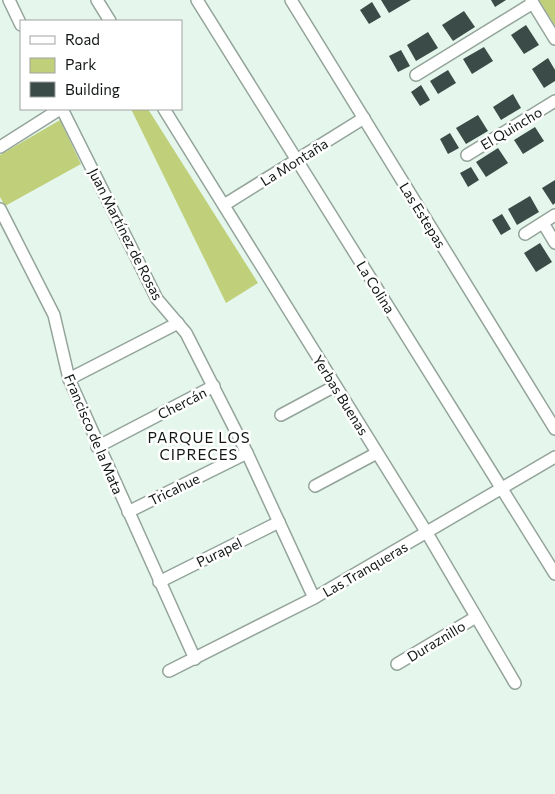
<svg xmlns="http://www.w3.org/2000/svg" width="555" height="794" font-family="Commissioner,sans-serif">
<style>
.green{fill:#c0d07a}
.building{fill:#3a4b48}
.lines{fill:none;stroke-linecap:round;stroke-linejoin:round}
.minor-casing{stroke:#94a49b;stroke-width:14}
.minor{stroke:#fff;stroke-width:11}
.labels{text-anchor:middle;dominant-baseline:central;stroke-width:5;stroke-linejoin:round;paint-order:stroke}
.street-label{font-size:14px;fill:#111713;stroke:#fff}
.neighbourhood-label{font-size:15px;letter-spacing:1px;fill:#111713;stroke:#fff}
</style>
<rect width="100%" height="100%" fill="#e5f7ec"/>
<g class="green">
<polygon points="539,0 555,0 555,26"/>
<polygon points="131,109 148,109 258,283 226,303"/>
<polygon points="60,120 81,164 5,206 0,197 0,155"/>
</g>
<g class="building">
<polygon points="381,0 411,0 389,13"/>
<polygon points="491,0 506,0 495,7"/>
<polygon points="372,2 381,17 369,24 360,10"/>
<polygon points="464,11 475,27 453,41 442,25"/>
<polygon points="526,25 539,45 524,54 511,35"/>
<polygon points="428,32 438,48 416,61 407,45"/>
<polygon points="484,47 493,61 472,74 463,59"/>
<polygon points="401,50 410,66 398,72 389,56"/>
<polygon points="548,58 555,70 555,81 544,88 532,69"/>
<polygon points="448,70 456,83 438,94 430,81"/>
<polygon points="421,85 430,100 420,106 411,92"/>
<polygon points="513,94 521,108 501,120 493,107"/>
<polygon points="478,115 488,131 466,144 456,128"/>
<polygon points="535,127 544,141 523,154 514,140"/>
<polygon points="450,133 459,148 448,154 440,139"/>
<polygon points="498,148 508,163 486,177 476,162"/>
<polygon points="471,167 479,180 468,187 460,173"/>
<polygon points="555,180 555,203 553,205 542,188"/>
<polygon points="530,196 539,212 517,225 508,209"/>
<polygon points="502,214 511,229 501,235 492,220"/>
<polygon points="540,243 552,262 536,272 524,253"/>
</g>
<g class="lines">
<defs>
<g id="minor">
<polyline points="9,0 21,25"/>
<polyline points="97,0 110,21"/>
<polyline points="197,0 555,574"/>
<polyline points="291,0 555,429"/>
<polyline points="531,0 555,39"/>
<polyline points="416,75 533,3"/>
<polyline points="62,109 157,299 186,333 247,453 314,598"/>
<polyline points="164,109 427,533 515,683"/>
<polyline points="0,147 60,109"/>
<polyline points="467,155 555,101"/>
<polyline points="224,205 364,118"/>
<polyline points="0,209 54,315 69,379 195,659"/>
<polyline points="543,223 555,243"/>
<polyline points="525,234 555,215"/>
<polyline points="69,379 178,323"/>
<polyline points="281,415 335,386"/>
<polyline points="97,447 214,386"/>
<polyline points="315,486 377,453"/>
<polyline points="128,512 247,453"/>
<polyline points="159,582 279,522"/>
<polyline points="397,664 476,617"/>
<polyline points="169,671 314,598 555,457"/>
</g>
</defs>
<use href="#minor" class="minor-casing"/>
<use href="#minor" class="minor"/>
</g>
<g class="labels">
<g class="street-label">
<text transform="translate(511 128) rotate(-31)">El Quincho</text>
<text transform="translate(294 162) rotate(-32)">La Montaña</text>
<text transform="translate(423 215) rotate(58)">Las Estepas</text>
<text transform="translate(126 234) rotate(63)">Juan Martínez de Rosas</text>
<text transform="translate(376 287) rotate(58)">La Colina</text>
<text transform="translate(341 395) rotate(58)">Yerbas Buenas</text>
<text transform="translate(182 403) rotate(-27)">Chercán</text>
<text transform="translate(94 434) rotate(67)">Francisco de la Mata</text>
<text transform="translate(174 489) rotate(-26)">Tricahue</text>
<text transform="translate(219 552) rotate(-26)">Purapel</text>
<text transform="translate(365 569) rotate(-30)">Las Tranqueras</text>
<text transform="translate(436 641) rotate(-31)">Duraznillo</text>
</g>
<g class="neighbourhood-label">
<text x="199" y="437">PARQUE LOS<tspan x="199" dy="17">CIPRECES</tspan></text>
</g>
</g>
<rect x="20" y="20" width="162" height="90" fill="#ffffff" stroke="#a0a2a1"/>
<rect x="30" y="36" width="25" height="8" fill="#ffffff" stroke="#a0a2a1"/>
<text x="65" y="45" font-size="15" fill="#111713">Road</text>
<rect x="30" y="58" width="25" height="15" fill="#c0d07a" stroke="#a0a2a1"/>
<text x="65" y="70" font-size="15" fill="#111713">Park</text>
<rect x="30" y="82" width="25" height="15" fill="#3a4b48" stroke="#a0a2a1"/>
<text x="65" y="95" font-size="15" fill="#111713">Building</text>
</svg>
